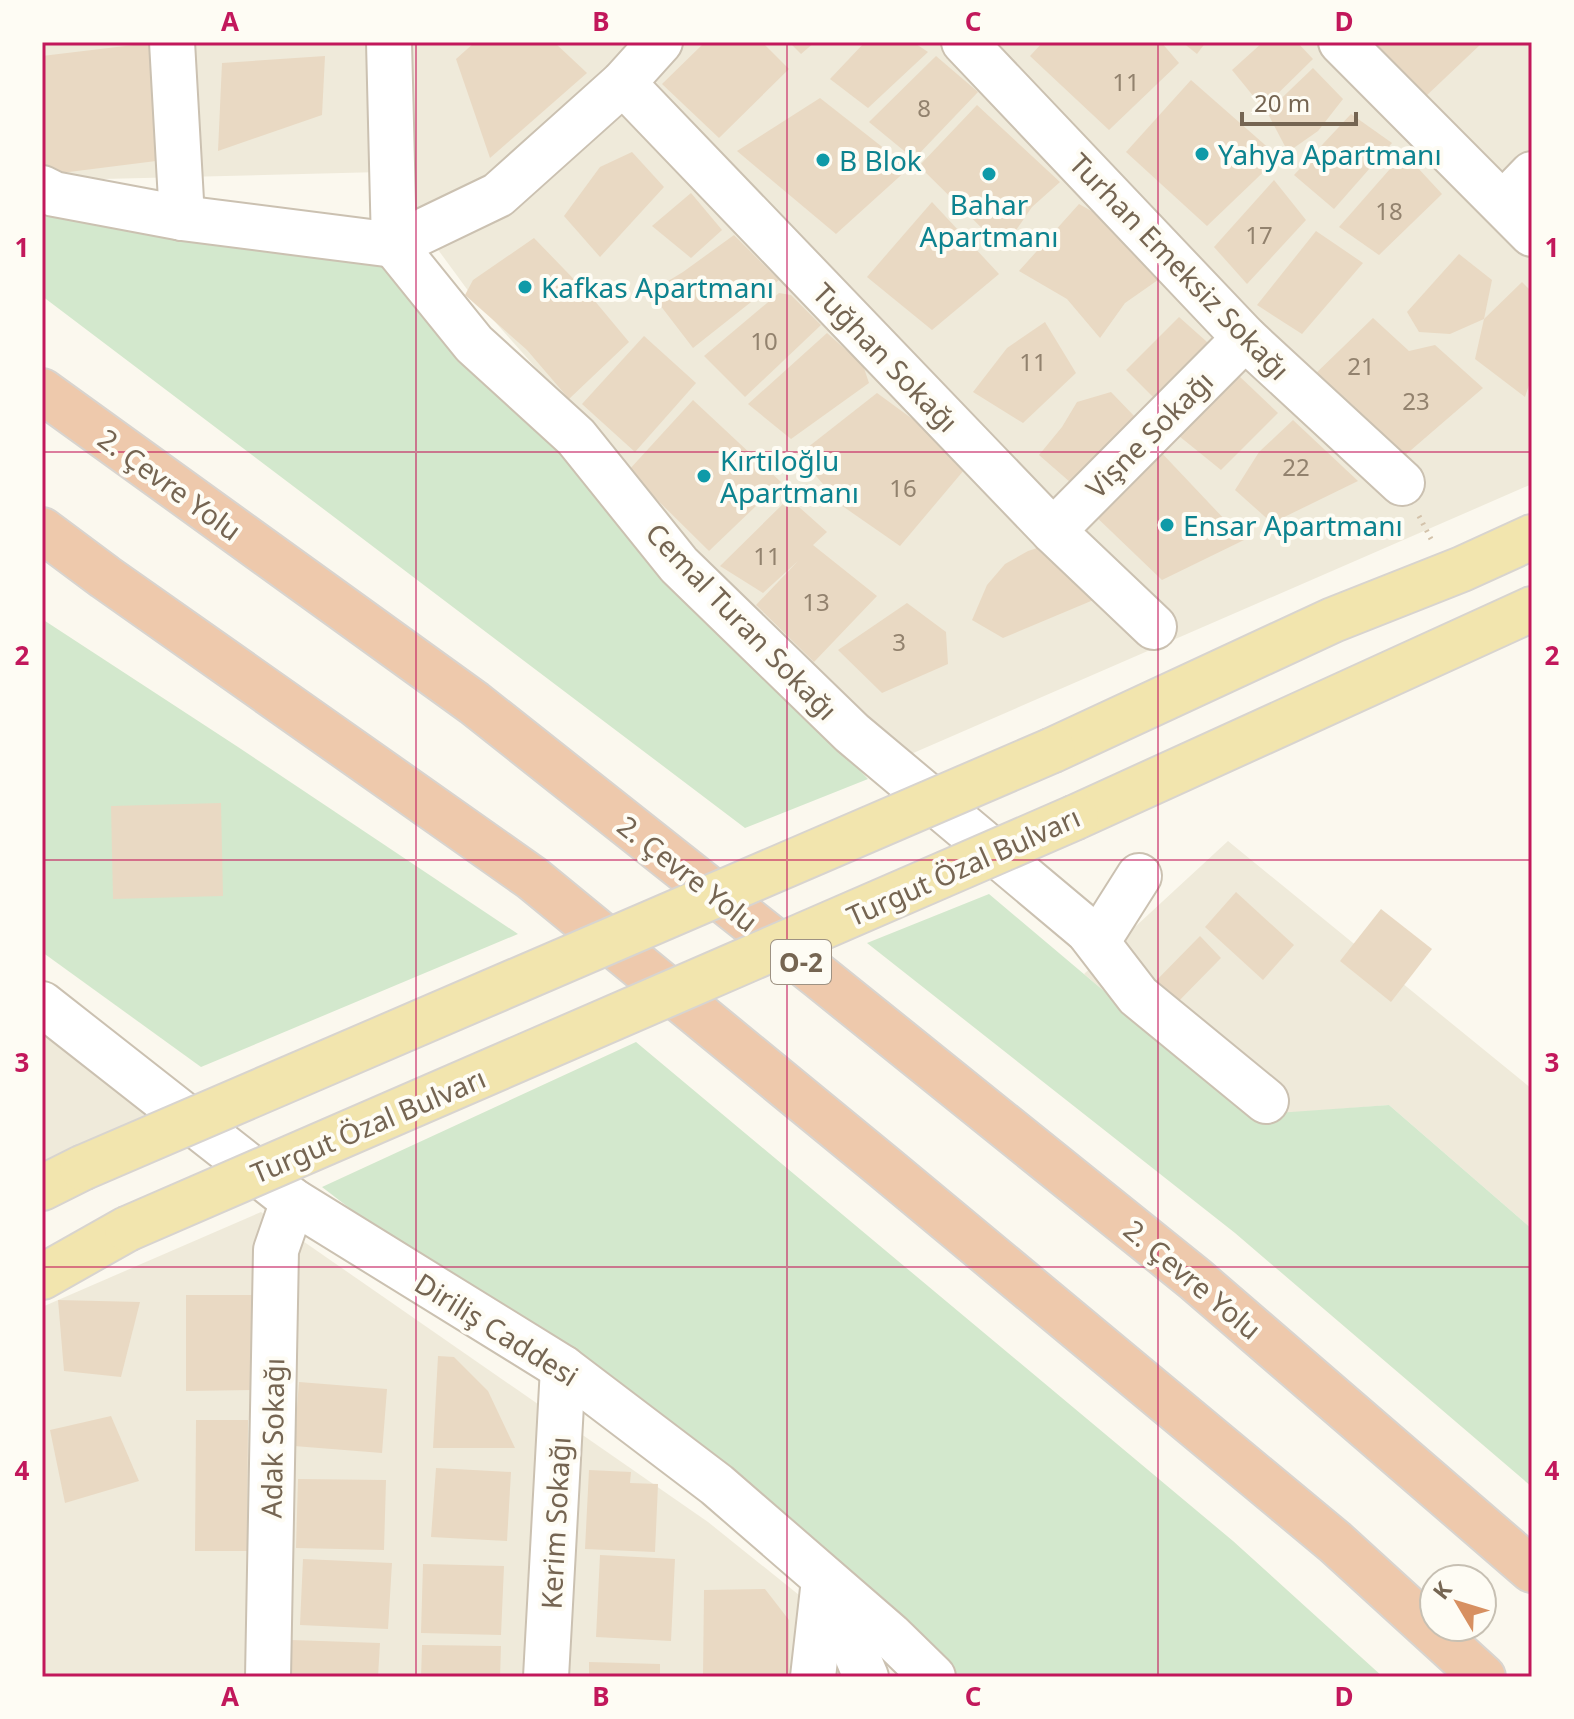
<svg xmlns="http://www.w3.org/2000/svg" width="1574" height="1719" font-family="'Noto Sans',sans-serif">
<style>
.residential{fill:#efeada}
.green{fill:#d3e8cd}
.building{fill:#e9d9c3}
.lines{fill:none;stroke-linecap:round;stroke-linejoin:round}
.minor-casing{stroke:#cbc1b1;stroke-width:48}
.major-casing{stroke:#d8d4cf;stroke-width:48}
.highway-casing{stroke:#d8d4cf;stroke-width:48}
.path{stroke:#d3c2aa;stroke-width:5;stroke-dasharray:2 6;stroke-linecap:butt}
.minor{stroke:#fff;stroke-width:44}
.major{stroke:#f2e5ae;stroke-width:44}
.highway{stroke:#eec9ac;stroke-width:44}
.major-bridge-casing{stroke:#d8d4cf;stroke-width:48;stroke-linecap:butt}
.major-bridge{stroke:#f2e5ae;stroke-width:44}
.grid{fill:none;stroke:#c2185b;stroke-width:2;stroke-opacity:0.55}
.culture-dot{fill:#0f9aa8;stroke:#fefcf4;stroke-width:3}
.labels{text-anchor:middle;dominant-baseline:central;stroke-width:8;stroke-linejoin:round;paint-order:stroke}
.number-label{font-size:24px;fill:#92826e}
.shield{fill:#fefcf4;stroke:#9e9283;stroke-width:2}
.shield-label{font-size:26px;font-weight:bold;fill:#756552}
.culture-label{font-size:28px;fill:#0d838f;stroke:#fefcf4;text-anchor:start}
.street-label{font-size:28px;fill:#756552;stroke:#fefcf4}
.neatline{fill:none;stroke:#c2185b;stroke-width:3}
.grid-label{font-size:26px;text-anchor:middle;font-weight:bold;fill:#c2185b}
</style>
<rect width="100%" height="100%" fill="#fbf8ee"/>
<g class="residential">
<polygon points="42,42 1532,42 1532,484 888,764 472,296 381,172 62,180 42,169"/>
<polygon points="1228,841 1532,1089 1532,1229 1389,1105 1251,1116 1084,974"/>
<polygon points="42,1022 155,1112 42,1162"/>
<polygon points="261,1212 708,1522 850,1636 870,1677 42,1677 42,1307"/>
</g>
<g class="green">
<polygon points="42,211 380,243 508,395 868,779 745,828 42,296"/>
<polygon points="42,619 238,747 518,934 201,1067 42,952"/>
<polygon points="989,894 1251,1115 1389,1105 1532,1229 1532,1487 1235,1233 867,943"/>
<polygon points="636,1042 1233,1541 1383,1677 946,1677 822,1572 322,1187"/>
</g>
<g class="building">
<polygon points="475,42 554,42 587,73 490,158 456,59"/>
<polygon points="705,42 762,42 789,69 719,138 662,84"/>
<polygon points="789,42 815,42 801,54"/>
<polygon points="865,42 913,42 928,52 868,108 830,79"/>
<polygon points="1043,42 1161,42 1179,63 1109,130 1030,56"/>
<polygon points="1182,42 1206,42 1197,54"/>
<polygon points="1263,42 1297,42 1313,59 1263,108 1232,70"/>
<polygon points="1361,42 1483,42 1425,97"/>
<polygon points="150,43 164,160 45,175 42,150 42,56"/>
<polygon points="325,56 322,115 218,151 222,63"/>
<polygon points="936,56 978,92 914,159 869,122"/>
<polygon points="1313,68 1343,99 1318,131 1288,152 1267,112"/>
<polygon points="1191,80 1279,157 1207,226 1126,152"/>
<polygon points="820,98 909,168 836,234 737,151"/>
<polygon points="977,105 1060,182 1032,207 1003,249 919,166"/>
<polygon points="1351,114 1392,143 1334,209 1294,175"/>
<polygon points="632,152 664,187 600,257 564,216 600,167"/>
<polygon points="1404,153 1442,194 1379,255 1339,227"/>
<polygon points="1274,180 1306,220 1247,284 1214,247"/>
<polygon points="691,193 722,230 691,258 652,226"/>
<polygon points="932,202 999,274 932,330 867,277"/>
<polygon points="1079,204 1127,231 1165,275 1125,303 1100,338 1067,299 1019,271"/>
<polygon points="1316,231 1363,263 1302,334 1257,305"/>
<polygon points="734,235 779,280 693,348 650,292 683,272"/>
<polygon points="534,238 594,300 629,342 569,399 527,350 465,295 473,280"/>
<polygon points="1459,254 1492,280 1484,319 1450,334 1419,332 1407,312"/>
<polygon points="1522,282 1532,292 1532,376 1525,397 1475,359 1484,319"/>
<polygon points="779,293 791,295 821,325 745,397 704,356"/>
<polygon points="1179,317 1216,350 1162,406 1126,370"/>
<polygon points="1373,318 1409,351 1435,345 1483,388 1396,463 1310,379"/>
<polygon points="1045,322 1076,373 1023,423 973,392 1007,348"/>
<polygon points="827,333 863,365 869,383 791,439 748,404"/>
<polygon points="644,336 696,383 635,452 582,404"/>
<polygon points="1237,374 1278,413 1221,470 1179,436"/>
<polygon points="1111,392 1136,418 1070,482 1039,455 1062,427 1077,402"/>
<polygon points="877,393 922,426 964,470 900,546 841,505 798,455"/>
<polygon points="693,400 781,482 709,551 628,471"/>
<polygon points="1293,420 1358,481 1272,523 1235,490 1259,452"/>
<polygon points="1157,448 1244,540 1162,580 1088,509"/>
<polygon points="789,498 827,532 813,545 877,596 814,662 756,605 798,561 763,593 720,566"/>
<polygon points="1058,541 1103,596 1003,638 972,620 987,585 1005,564 1028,551"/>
<polygon points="907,603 946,632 948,664 882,693 838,650"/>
<polygon points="221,803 223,896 113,899 111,806"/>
<polygon points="1236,892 1294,945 1263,980 1205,927"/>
<polygon points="1381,909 1432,949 1391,1002 1340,961"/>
<polygon points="1200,936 1221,958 1171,1009 1149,988"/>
<polygon points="186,1295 252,1295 253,1390 186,1391"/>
<polygon points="58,1300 140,1302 121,1377 64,1371"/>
<polygon points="438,1356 454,1357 488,1391 515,1448 433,1448"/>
<polygon points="299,1382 387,1389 382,1453 294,1446"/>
<polygon points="111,1416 139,1481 65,1503 50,1430"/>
<polygon points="196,1420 248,1420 247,1551 195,1551"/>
<polygon points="436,1468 511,1472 507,1541 431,1537"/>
<polygon points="589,1470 631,1472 630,1483 658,1484 655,1552 585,1549"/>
<polygon points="298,1479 386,1480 384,1550 296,1548"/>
<polygon points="600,1555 675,1559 671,1641 596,1637"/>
<polygon points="303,1559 392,1563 388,1629 300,1625"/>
<polygon points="423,1564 504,1566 501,1635 421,1633"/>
<polygon points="765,1589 789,1620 789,1677 703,1677 704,1590"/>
<polygon points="291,1640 380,1643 378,1677 289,1677"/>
<polygon points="422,1645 501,1646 500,1677 421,1677"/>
<polygon points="589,1662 660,1664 660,1677 589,1677"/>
</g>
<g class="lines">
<defs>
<g id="minor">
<polyline points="172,42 182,218"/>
<polyline points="389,42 394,245"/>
<polyline points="964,42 1245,338 1402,483"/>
<polyline points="1341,42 1532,234"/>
<polyline points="623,83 1053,531 1154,627"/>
<polyline points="42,188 54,194 182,218 394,245"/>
<polyline points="1503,204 1532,174"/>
<polyline points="394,245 474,344 576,437 679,565 852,733 1088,931 1138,996 1266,1101"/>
<polyline points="394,245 498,195 623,83 660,42"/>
<polyline points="1053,531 1245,338"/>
<polyline points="1088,931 1101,936 1139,876"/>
<polyline points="42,1004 293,1201 563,1368 717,1485 890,1635 933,1677"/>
<polyline points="828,1587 866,1677"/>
<polyline points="268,1677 276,1250 293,1201"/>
<polyline points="546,1677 563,1368"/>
<polyline points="813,1677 824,1580"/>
</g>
<g id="major">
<polyline points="1053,750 1333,620 1462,569 1532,537"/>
<polyline points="1076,817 1532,609"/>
<polyline points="42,1188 82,1168"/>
<polyline points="42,1277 127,1229"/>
</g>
<g id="highway">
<polyline points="42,391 474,703 820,977 1195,1279 1532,1570"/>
<polyline points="42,530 105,577 532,878 884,1167 1335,1542 1483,1677"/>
</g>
</defs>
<use href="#minor" class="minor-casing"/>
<use href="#major" class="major-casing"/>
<use href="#highway" class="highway-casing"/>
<polyline class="path" points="1419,516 1431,539"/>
<use href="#minor" class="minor"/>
<use href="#major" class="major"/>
<use href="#highway" class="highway"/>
<defs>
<g id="major-bridge">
<polyline points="82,1168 1053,750"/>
<polyline points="127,1229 1076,817"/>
</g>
</defs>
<use href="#major-bridge" class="major-bridge-casing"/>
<use href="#major-bridge" class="major-bridge"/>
</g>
<path class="grid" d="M416,42V1677M787,42V1677M1158,42V1677M42,452H1532M42,860H1532M42,1267H1532"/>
<g class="culture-dot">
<circle cx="1202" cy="154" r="8"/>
<circle cx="823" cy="160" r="8"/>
<circle cx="989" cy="174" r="8"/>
<circle cx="525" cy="287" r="8"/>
<circle cx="704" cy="476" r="8"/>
<circle cx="1167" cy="525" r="8"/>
</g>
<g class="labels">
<g class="number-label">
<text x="1126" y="81">11</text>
<text x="924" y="107">8</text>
<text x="1389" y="210">18</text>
<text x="1259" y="234">17</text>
<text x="764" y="340">10</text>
<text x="1033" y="361">11</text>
<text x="1361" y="365">21</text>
<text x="1416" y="400">23</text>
<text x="1296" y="466">22</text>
<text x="903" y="487">16</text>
<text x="767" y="555">11</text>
<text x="816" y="601">13</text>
<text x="899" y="641">3</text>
</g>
<rect class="shield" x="771" y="940" width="60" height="44" rx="6"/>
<g class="shield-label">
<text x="801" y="962">O-2</text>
</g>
<g class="culture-label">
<text x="1218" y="154">Yahya Apartmanı</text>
<text x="839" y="160">B Blok</text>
<text x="989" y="204" text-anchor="middle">Bahar<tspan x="989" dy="32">Apartmanı</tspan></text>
<text x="541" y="287">Kafkas Apartmanı</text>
<text x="720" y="460">Kırtıloğlu<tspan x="720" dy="32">Apartmanı</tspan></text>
<text x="1183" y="525">Ensar Apartmanı</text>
</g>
<g class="street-label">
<text transform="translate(1180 266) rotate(46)">Turhan Emeksiz Sokağı</text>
<text transform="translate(886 357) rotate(46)">Tuğhan Sokağı</text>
<text transform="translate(1149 434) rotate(-45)">Vişne Sokağı</text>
<text transform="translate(170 484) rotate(36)">2. Çevre Yolu</text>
<text transform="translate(742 621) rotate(46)">Cemal Turan Sokağı</text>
<text transform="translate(963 866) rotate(-24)">Turgut Özal Bulvarı</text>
<text transform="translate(688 873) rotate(38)">2. Çevre Yolu</text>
<text transform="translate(368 1125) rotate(-23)">Turgut Özal Bulvarı</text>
<text transform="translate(1193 1279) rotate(40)">2. Çevre Yolu</text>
<text transform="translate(497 1329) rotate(32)">Diriliş Caddesi</text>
<text transform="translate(272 1438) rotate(-89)">Adak Sokağı</text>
<text transform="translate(555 1523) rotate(-87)">Kerim Sokağı</text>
</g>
</g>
<rect width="1574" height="1719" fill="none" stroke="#fefcf4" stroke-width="88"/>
<g transform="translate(1458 1603) rotate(308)"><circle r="38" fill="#fefcf4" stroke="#c7c0b3" stroke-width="2"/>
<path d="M0-6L14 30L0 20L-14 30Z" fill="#d79061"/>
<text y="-12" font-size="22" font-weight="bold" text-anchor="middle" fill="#756552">K</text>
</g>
<path d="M1242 112v12h114v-12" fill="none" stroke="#756552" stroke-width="4"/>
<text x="1254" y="112" font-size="24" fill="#756552" stroke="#fefcf4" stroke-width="6" paint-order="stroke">20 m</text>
<rect x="44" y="44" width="1486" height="1631" class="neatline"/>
<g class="grid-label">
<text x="230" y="31">A</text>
<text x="601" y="31">B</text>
<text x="973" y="31">C</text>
<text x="1344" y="31">D</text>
<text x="22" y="257">1</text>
<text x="1552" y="257">1</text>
<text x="22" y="665">2</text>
<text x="1552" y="665">2</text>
<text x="22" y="1072">3</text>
<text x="1552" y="1072">3</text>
<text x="22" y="1480">4</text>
<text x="1552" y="1480">4</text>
<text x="230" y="1706">A</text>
<text x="601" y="1706">B</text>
<text x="973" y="1706">C</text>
<text x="1344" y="1706">D</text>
</g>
</svg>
